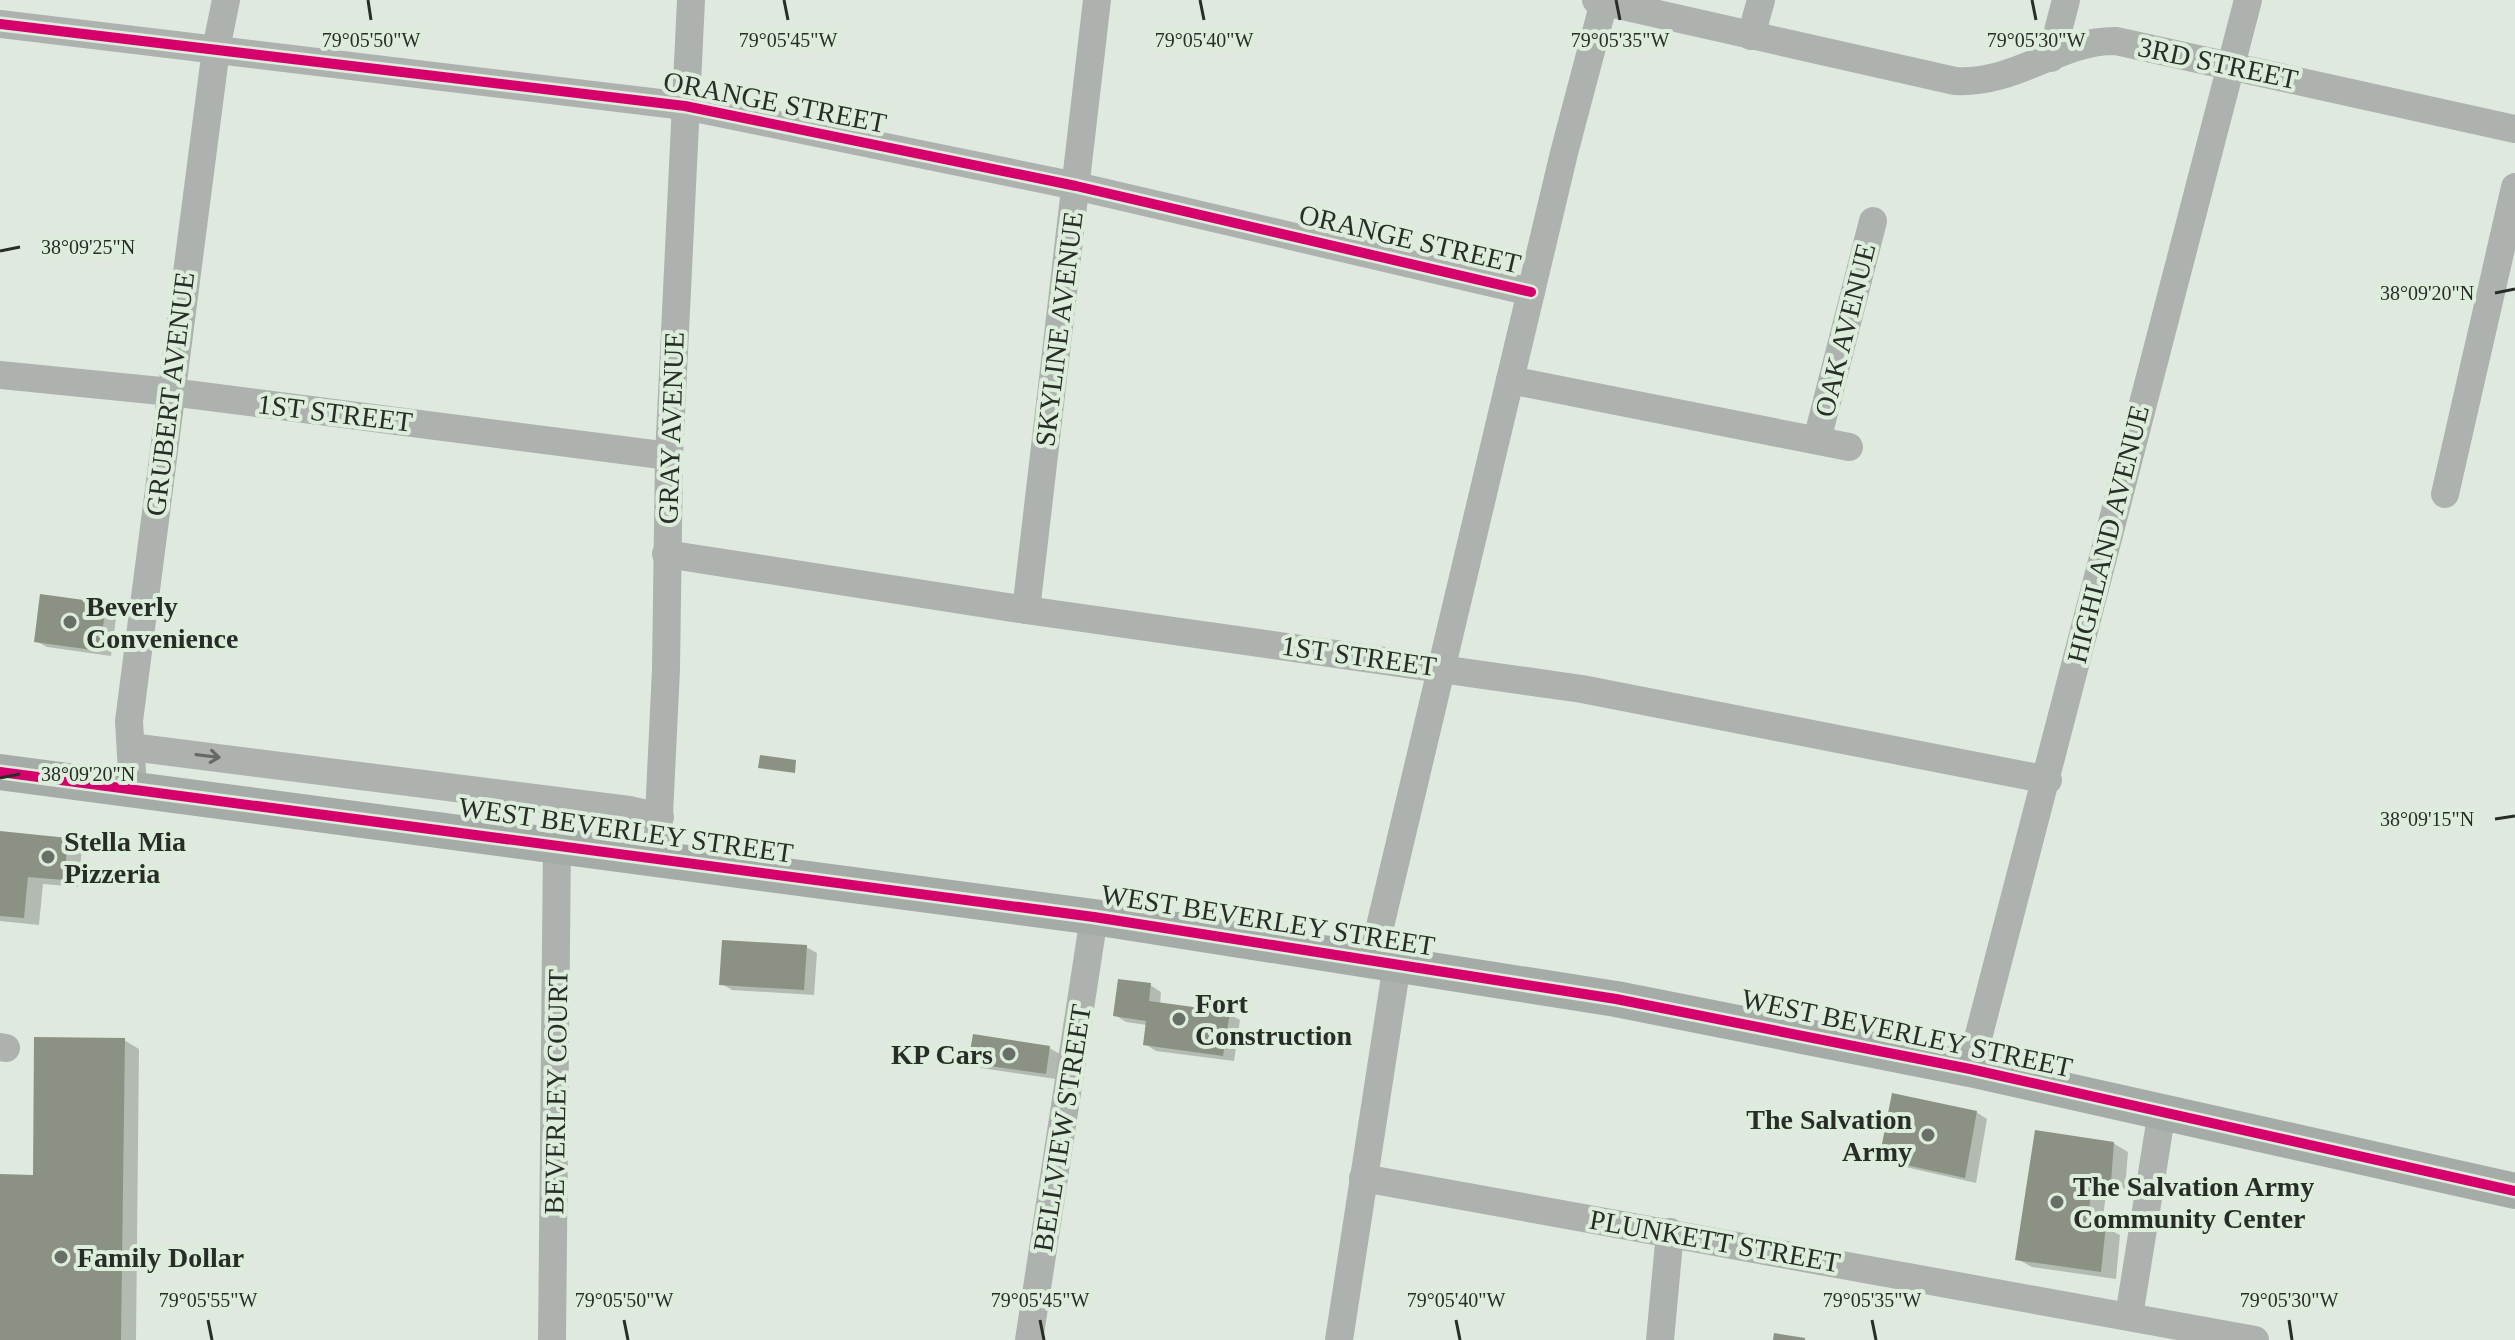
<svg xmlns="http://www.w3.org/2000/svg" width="2515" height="1340" font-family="'Times New Roman',serif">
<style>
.shadow{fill:#0003}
.building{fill:#8c9283}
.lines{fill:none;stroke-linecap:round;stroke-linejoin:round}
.minor{stroke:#aeb2af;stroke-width:28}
.major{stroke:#a5aba7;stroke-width:36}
.cycleway-casing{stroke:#ddeddb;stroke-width:15}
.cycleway{stroke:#d6006c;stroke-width:10}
.oneway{stroke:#646964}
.ticks{fill:none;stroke:#282e27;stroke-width:3}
.poi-dot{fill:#686f67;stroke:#ddeddb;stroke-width:3}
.labels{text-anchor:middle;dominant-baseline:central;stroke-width:8;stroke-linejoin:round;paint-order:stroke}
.street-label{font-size:28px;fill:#282e27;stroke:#ddeddb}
.poi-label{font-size:28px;font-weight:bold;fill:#282e27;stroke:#ddeddb;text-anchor:start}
.ticks-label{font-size:20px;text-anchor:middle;fill:#282e27;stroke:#ddeddb;stroke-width:8;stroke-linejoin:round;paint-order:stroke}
</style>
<rect width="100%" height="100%" fill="#e0e9df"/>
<g class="shadow">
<polygon points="106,605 117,611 111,656 47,647 36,641"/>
<polygon points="0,833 67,840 82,848 78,887 43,884 39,925 0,921"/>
<polygon points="806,947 817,953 814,995 732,990 722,984"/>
<polygon points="1150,985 1161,992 1160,1005 1229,1014 1240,1020 1234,1061 1156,1051 1145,1044 1147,1025 1126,1022 1115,1015"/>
<polygon points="124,1040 139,1049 136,1340 0,1340 0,1176 35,1177"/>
<polygon points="1049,1048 1060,1054 1056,1079 981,1068 970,1062"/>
<polygon points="1976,1112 1987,1119 1976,1183 1892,1164 1881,1158"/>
<polygon points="2113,1143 2128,1152 2125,1189 2107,1185 2102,1226 2120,1235 2116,1279 2032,1267 2017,1259"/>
</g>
<g class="building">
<polygon points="40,594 106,603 100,651 34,642"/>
<polygon points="760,755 796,760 795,773 758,768"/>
<polygon points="0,831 68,838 64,880 28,877 24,918 0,916"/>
<polygon points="722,940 807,945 804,990 719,985"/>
<polygon points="1118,979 1151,983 1149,1001 1230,1012 1223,1056 1143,1045 1146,1021 1113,1016"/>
<polygon points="973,1034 1050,1046 1046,1074 968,1063"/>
<polygon points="34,1037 125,1038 121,1340 0,1340 0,1174 33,1175"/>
<polygon points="1892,1093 1977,1111 1965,1178 1879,1159"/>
<polygon points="2035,1130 2114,1142 2111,1182 2092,1178 2088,1222 2106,1225 2101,1272 2015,1260"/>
<polygon points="1774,1333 1805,1338 1805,1340 1773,1340"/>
</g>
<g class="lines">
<g class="minor">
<path d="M1596,0L1955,81C2019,84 2059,40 2116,41L2515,129"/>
<polyline points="0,24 685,106 1076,186 1531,292"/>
<polyline points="1751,36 1761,0"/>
<polyline points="2051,58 2066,0"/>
<polyline points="0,375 171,392 669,456"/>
<polyline points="1510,380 1849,447"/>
<polyline points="1817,440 1873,221"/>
<polyline points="2445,494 2515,187"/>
<polyline points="666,554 1026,610 1582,689 2048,780"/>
<polyline points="1026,610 1097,0"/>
<polyline points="131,747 629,810 660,817"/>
<polyline points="133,789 129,721 216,49 226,0"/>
<polyline points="657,857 666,669 669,456 691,0"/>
<polyline points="1372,960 1564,153 1604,2"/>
<polyline points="0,1047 6,1048"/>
<polyline points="1970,1069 2248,0"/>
<polyline points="1363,1178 2255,1340"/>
<polyline points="2129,1316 2162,1111"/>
<polyline points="552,1340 557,844"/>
<polyline points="1029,1340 1094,917"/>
<polyline points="1339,1340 1397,964"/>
<polyline points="1660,1340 1670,1232"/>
</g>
<polyline class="major" points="0,772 1094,917 1616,999 1970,1069 2515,1191"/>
<defs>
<g id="cycleway">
<polyline points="0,24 685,106 1076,186 1531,292"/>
<polyline points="0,772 1094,917 1616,999 1970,1069 2515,1191"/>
</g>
</defs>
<use href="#cycleway" class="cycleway-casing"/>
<use href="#cycleway" class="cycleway"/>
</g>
<defs><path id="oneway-shaft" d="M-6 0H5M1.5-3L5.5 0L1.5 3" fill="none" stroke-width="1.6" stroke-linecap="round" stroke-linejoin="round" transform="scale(2)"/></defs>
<use class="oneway" href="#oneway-shaft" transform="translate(208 756) rotate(7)"/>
<path class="ticks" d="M368,0L371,20M784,0L788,20M1200,0L1204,20M1616,0L1620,20M2032,0L2036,20M0,251L20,247M2495,293L2515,289M0,778L20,774M2495,819L2515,816M208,1320L212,1340M624,1320L628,1340M1040,1320L1044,1340M1456,1320L1460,1340M1872,1320L1876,1340M2289,1320L2292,1340"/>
<g class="poi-dot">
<circle cx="70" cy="622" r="8"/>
<circle cx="48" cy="857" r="8"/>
<circle cx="1179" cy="1019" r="8"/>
<circle cx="1009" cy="1054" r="8"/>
<circle cx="1928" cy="1135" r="8"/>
<circle cx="2057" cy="1202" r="8"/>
<circle cx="61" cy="1257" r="8"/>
</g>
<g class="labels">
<g class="street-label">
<text transform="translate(2218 63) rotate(12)">3RD STREET</text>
<text transform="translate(775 102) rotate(11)">ORANGE STREET</text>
<text transform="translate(1410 239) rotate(13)">ORANGE STREET</text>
<text transform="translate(1059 329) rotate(-83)">SKYLINE AVENUE</text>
<text transform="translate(1845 330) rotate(-76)">OAK AVENUE</text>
<text transform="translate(170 394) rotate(-83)">GRUBERT AVENUE</text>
<text transform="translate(335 413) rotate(7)">1ST STREET</text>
<text transform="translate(671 428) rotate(-88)">GRAY AVENUE</text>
<text transform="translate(2108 534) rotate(-76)">HIGHLAND AVENUE</text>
<text transform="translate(1359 656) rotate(8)">1ST STREET</text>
<text transform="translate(626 830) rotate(8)">WEST BEVERLEY STREET</text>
<text transform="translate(1268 920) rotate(9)">WEST BEVERLEY STREET</text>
<text transform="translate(1907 1033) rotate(12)">WEST BEVERLEY STREET</text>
<text transform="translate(556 1092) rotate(-89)">BEVERLEY COURT</text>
<text transform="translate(1062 1128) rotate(-81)">BELLVIEW STREET</text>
<text transform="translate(1715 1241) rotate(10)">PLUNKETT STREET</text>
</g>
<g class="poi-label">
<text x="86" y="606">Beverly<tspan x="86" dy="32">Convenience</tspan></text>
<text x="64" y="841">Stella Mia<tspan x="64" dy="32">Pizzeria</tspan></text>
<text x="1195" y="1003">Fort<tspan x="1195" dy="32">Construction</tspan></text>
<text x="993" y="1054" text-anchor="end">KP Cars</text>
<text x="1912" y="1119" text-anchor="end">The Salvation<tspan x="1912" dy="32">Army</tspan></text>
<text x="2073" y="1186">The Salvation Army<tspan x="2073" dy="32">Community Center</tspan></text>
<text x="77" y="1257">Family Dollar</text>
</g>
</g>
<g class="ticks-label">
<text x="371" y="47">79°05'50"W</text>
<text x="788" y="47">79°05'45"W</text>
<text x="1204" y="47">79°05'40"W</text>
<text x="1620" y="47">79°05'35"W</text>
<text x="2036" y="47">79°05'30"W</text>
<text x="88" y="254">38°09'25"N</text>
<text x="2427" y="300">38°09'20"N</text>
<text x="88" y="781">38°09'20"N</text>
<text x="2427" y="826">38°09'15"N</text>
<text x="208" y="1307">79°05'55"W</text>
<text x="624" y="1307">79°05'50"W</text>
<text x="1040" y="1307">79°05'45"W</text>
<text x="1456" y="1307">79°05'40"W</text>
<text x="1872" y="1307">79°05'35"W</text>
<text x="2289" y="1307">79°05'30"W</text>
</g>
</svg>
